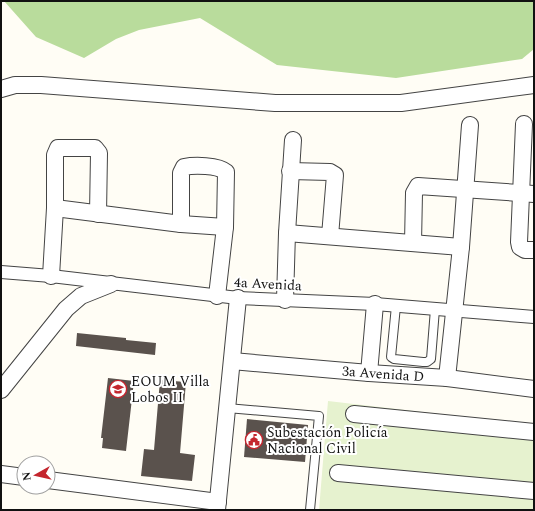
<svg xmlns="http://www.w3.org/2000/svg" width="535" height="511" font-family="Spectral,serif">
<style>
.forest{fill:#b9dc9c}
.pitch{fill:#e6f2cf}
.building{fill:#5a524d}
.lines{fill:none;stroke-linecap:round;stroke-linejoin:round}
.service-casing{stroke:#444;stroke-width:10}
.pedestrian-casing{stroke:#444;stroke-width:14}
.minor-casing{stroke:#444;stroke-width:18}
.service{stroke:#fff;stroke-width:8}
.pedestrian{stroke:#fff;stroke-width:12}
.minor{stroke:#fff;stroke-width:16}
.labels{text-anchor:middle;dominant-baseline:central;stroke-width:4;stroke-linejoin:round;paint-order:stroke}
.street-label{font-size:14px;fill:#111;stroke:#fff}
.poi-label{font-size:14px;fill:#111;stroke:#fff;text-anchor:start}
</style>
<rect width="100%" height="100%" fill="#fffdf5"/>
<polygon class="forest" points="4,1 534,1 534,49 522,59 396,78 277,65 200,18 139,30 116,39 84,58 36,37"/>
<polygon class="pitch" points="328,401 534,425 534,510 319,510"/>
<g class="building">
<polygon points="77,333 126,338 126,340 156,343 155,355 76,346"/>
<polygon points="108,378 134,381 126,451 102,448 103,438 101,438"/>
<polygon points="160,380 186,382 180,453 195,455 192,481 141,476 144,449 154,450"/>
<polygon points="247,419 308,425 305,462 244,457"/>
</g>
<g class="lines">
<defs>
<g id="service">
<polyline points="396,306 391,357 394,359 423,362 427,362 431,359 435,309"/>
<polyline points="227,408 319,416 310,510"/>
</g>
<polyline id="pedestrian" points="1,272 51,276 238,298 375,304 534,317"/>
<g id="minor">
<polyline points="1,89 15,85 41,85 275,103 401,103 534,85"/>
<polyline points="524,124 519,242 520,247 525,250 534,250"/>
<polyline points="290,171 330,172 335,175 330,236"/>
<polyline points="55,208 181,224 225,227"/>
<path d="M181,224V173L184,167C194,165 218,165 226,172L225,227L217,296"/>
<polyline points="287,233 461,247"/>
<polyline points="413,243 414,193 418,186 534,194"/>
<polyline points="51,276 55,208 55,155 58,148 95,148 99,153 98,214"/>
<polyline points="285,300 287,233 293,140"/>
<polyline points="232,361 369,373 447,378 534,389"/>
<polyline points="369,373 375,304"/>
<polyline points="447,378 461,247 470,125"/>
<polyline points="1,390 66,309 81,296 111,284"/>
<polyline points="354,414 534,432"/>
<polyline points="338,473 534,491"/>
<polyline points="1,474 24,477"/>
<polyline points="48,480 218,502"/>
<polyline points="217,510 238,298"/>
</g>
</defs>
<use href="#service" class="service-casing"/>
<use href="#pedestrian" class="pedestrian-casing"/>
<use href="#minor" class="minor-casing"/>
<use href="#service" class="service"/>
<use href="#pedestrian" class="pedestrian"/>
<use href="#minor" class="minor"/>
</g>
<defs>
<symbol id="school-ring" viewBox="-11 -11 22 22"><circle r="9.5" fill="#fff" stroke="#c4262e" stroke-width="1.5"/><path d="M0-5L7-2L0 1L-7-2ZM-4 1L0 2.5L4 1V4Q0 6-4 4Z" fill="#c4262e"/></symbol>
<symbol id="civic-ring" viewBox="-11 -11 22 22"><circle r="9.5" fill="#fff" stroke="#c4262e" stroke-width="1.5"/><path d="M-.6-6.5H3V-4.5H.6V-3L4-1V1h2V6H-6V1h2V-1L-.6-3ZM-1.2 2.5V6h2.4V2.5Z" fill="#c4262e"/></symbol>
</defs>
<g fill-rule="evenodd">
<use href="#school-ring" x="108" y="379" width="20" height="20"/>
<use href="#civic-ring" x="244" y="430" width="20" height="20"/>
</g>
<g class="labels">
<g class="street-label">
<text transform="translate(268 284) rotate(3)">4a Avenida</text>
<text transform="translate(383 374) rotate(4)">3a Avenida D</text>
</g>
<g class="poi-label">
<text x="131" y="381">EOUM Villa<tspan x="131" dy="16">Lobos II</tspan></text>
<text x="267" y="432">Subestación Policía<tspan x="267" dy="16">Nacional Civil</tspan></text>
</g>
</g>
<rect width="535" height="511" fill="none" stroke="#111111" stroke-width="4"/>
<g transform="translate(36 475) rotate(262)"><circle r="19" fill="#ffffff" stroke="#a0a0a0"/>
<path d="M0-3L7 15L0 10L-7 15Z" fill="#c4262e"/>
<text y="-6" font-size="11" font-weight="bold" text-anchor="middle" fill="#111111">N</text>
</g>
</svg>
